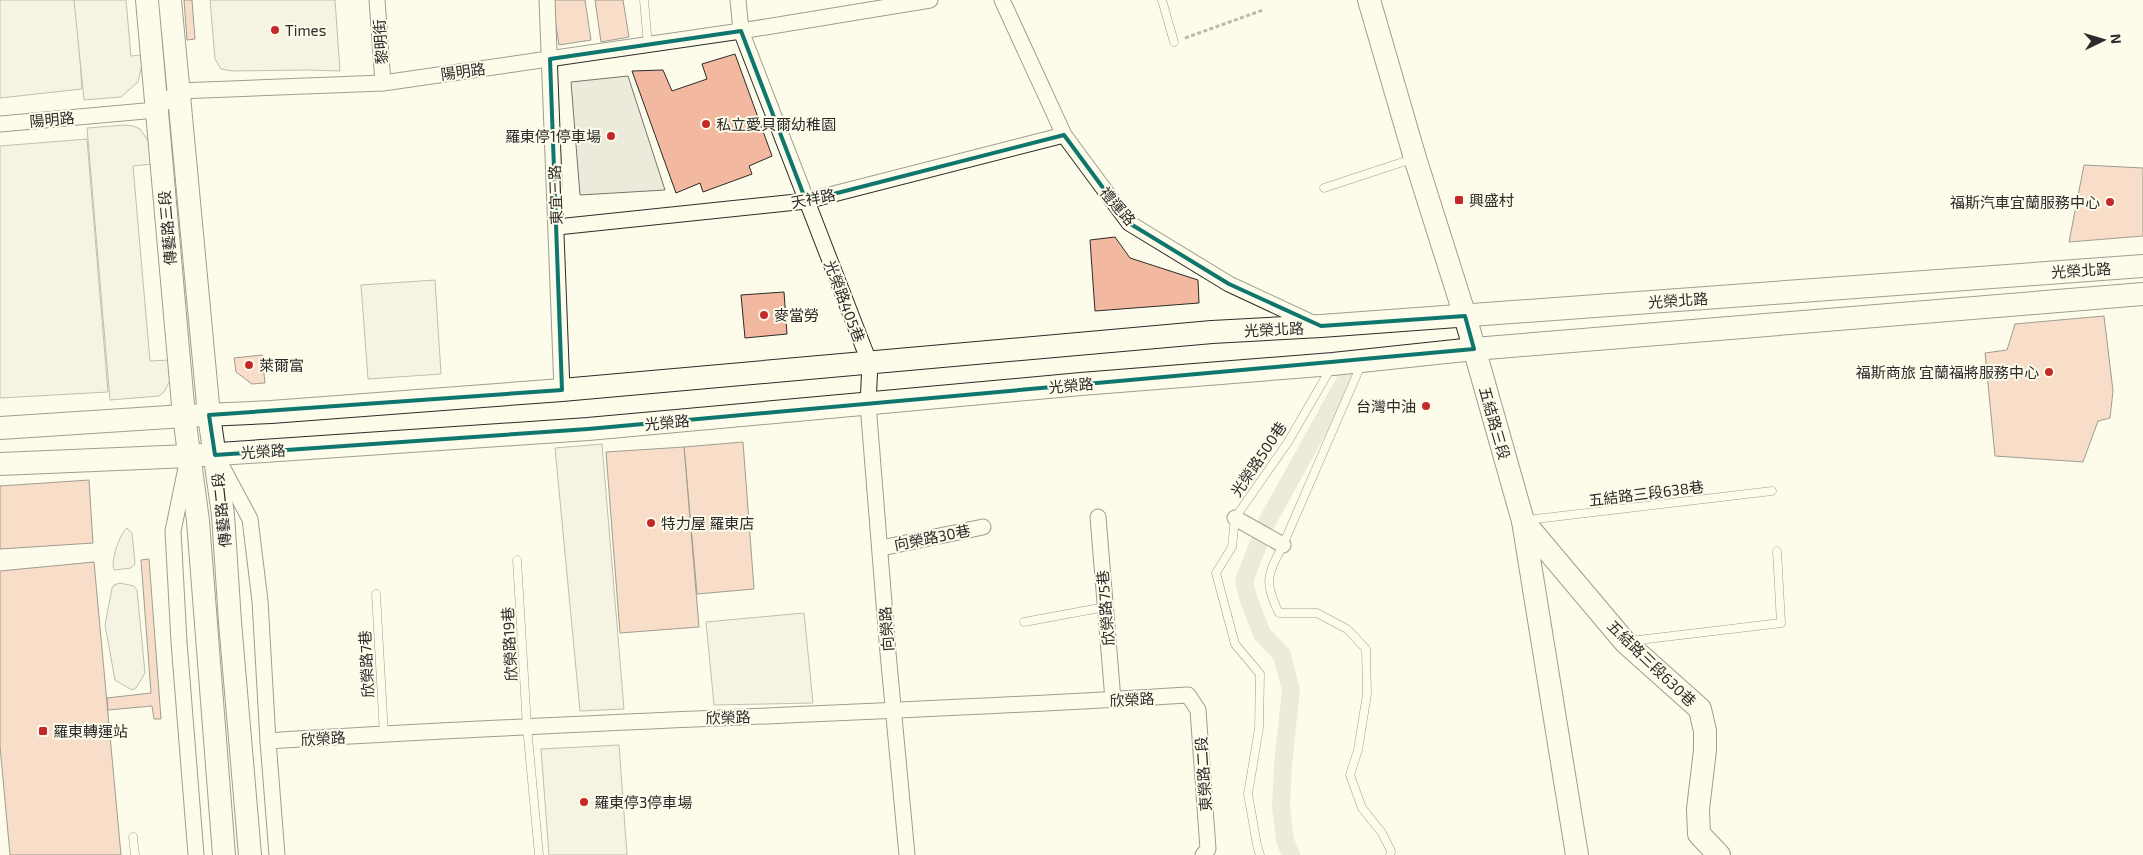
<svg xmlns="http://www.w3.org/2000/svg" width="2143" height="855" font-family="'Exo 2','Noto Sans TC',sans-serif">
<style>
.green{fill:#ecebdb;stroke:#74746e}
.parking{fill:#eceadb;stroke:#74746e}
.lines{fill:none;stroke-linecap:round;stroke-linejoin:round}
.canal{stroke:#d8d7c9;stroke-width:18}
.building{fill:#f2b8a0;stroke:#2b2b2b}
.lane-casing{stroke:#2b2b2b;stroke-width:9}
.street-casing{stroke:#2b2b2b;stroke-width:17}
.secondary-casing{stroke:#2b2b2b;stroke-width:24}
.path{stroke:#6a6964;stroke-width:3;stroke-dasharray:4 2.5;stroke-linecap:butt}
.lane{stroke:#fdfbea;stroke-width:8}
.street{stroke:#fdfbea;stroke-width:15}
.secondary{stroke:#fdfbea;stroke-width:22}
.marked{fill:none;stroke:#0f766e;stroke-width:4;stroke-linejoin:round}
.poi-dot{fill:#c62828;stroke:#fdfbea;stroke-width:2}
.labels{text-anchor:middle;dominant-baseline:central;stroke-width:4;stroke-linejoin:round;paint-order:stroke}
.poi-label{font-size:15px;fill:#2b2b2b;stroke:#fdfbea;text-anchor:start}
.street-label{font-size:15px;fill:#2b2b2b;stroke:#fdfbea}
</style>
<rect width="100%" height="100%" fill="#fdfbea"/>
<g class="green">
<polygon points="0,0 76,0 82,89 0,98"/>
<polygon points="87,139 108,392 0,398 0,146"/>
<path d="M127,528L132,533L135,564L131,568L114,570C110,563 120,532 127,528Z"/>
<polygon points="120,583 134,586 137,590 145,673 136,688 132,690 115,680 105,625 112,588 114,585"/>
</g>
<g class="parking">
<polygon points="74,0 126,0 131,56 141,55 142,65 138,82 121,97 84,100"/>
<polygon points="210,0 335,0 340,71 307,70 232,71 221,69 215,59"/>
<polygon points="628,76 665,190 580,195 571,82"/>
<polygon points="124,125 133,126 140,129 149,142 153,164 133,166 150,361 170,360 171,379 164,392 159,396 110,400 87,128"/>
<polygon points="435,280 441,374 368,379 361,285"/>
<polygon points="602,444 624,709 580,711 555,448"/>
<polygon points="804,613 813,703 714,705 706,622"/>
<polygon points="619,745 627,855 549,855 541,749"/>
</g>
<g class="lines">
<polyline class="canal" points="1291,855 1285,840 1281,806 1283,765 1291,690 1282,655 1262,634 1248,598 1244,581 1267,522 1346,379"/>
</g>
<g class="building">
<polygon points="184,0 192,0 195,39 187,40"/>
<polygon points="552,0 585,0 591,40 559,45"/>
<polygon points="595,0 623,0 629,37 601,42"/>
<polygon points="735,54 772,156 749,166 752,174 703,192 700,183 676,193 632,71 663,70 672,91 707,79 702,64"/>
<polygon points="2084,165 2143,168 2143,236 2069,242"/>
<polygon points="1115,237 1130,258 1198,280 1199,303 1095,311 1090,240"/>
<polygon points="784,292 787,334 745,338 741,295"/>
<polygon points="2104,316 2113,391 2110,418 2098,421 2083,462 1995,456 1985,353 2007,350 2015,324"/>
<polygon points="262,355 265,383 252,384 236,372 234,358"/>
<polygon points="743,442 754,589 697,594 684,447"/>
<polygon points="684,447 699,627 620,633 606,452"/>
<polygon points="89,480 93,543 0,549 0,486"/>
<polygon points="149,559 161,719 154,719 152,706 108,710 107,698 151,693 141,560"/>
<polygon points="94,562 121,855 10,855 0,746 0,571"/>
</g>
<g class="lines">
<defs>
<g id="lane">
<polyline points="644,0 648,45"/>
<polyline points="1162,0 1174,42"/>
<polyline points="1324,188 1412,159"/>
<path d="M1361,365L1283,545C1268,574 1263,581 1279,613H1317L1347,629L1366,649L1367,694L1358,750L1350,775L1362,808L1382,833L1391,851L1390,855"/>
<polyline points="1527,520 1772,491"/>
<polyline points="517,560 527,727 539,855"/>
<polyline points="376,594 384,734"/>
<polyline points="1024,622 1105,607"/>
<polyline points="1630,641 1781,623 1777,551"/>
<polyline points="133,837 135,855"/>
<polyline points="1260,855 1257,845 1248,794 1259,728 1260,674 1235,644 1216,573 1232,547 1235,518 1288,442 1331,368"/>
</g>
<g id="street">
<polyline points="377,0 383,83"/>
<polyline points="547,0 562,390"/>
<polyline points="738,0 741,31 870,364 868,404 888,653 907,855"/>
<polyline points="1002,0 1064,135 1129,223 1229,284 1317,325"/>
<polyline points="0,124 156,110 178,91 383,83 741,31 930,0"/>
<polyline points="557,227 806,201 1064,135"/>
<polyline points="220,463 250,519 260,601 268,741 277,855"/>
<polyline points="186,468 173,531 179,642 196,855"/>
<polyline points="1098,517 1113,700"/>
<polyline points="1235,518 1283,545"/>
<polyline points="881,548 983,527"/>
<path d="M268,741C574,721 881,714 1188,695L1198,710L1208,849L1203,855"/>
</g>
<g id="secondary">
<polyline points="147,0 184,416 198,521 224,855"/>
<polyline points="170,0 209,415 223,515 230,622 250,855"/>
<polyline points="1369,0 1415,158 1465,316 1523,521 1577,855"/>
<polyline points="0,428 184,416 271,412 562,390 1212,332 1321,326 2143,266"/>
<polyline points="0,464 189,456 588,429 1081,384 1333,364 1474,349 2143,294"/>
<polyline points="1523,521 1625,642 1700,709 1705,731 1705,750 1698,809 1699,834 1719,855"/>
</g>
</defs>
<use href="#lane" class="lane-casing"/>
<use href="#street" class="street-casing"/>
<use href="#secondary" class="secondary-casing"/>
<polyline class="path" points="1185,38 1263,10"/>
<use href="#lane" class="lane"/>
<use href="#street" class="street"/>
<use href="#secondary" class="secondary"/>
</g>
<path d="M0 0H2143V855H0ZM741,31L806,201L1064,135L1129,223L1229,284L1321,326L1465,316L1474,349L588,429L215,455L209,415L562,390L550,59Z" fill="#fdfbea" fill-opacity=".55" fill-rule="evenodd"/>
<path class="marked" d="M741,31L806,201L1064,135L1129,223L1229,284L1321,326L1465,316L1474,349L588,429L215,455L209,415L562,390L550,59Z"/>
<g class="poi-dot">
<circle cx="275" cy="30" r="5"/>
<circle cx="706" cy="124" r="5"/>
<circle cx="611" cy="136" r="5"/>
<rect x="1454" y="195" width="10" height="10" rx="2.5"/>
<circle cx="2110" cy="202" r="5"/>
<circle cx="764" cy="315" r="5"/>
<circle cx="249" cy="365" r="5"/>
<circle cx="2049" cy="372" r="5"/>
<circle cx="1426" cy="406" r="5"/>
<circle cx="651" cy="523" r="5"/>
<rect x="38" y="726" width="10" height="10" rx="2.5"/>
<circle cx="584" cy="802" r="5"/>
</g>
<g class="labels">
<g class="poi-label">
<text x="285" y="30">Times</text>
<text x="716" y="124">私立愛貝爾幼稚園</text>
<text x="601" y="136" text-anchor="end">羅東停1停車場</text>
<text x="1469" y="200">興盛村</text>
<text x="2100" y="202" text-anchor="end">福斯汽車宜蘭服務中心</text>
<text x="774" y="315">麥當勞</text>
<text x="259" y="365">萊爾富</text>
<text x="2039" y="372" text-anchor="end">福斯商旅 宜蘭福將服務中心</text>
<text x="1416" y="406" text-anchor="end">台灣中油</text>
<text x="661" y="523">特力屋 羅東店</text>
<text x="53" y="731">羅東轉運站</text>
<text x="594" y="802">羅東停3停車場</text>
</g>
<g class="street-label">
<text transform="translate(380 42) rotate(-94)">黎明街</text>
<text transform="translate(463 71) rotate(-8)">陽明路</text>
<text transform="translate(52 119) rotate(-5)">陽明路</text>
<text transform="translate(555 195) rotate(-92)">東宜三路</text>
<text transform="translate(813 198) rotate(-11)">天祥路</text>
<text transform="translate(1118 206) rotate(49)">禮運路</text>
<text transform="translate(167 228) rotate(-95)">傳藝路三段</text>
<text transform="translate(2081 270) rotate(-4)">光榮北路</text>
<text transform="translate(1678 300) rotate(-4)">光榮北路</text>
<text transform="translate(845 301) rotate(69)">光榮路405巷</text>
<text transform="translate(1274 329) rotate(-3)">光榮北路</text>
<text transform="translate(1071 385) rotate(-5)">光榮路</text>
<text transform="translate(667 422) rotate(-5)">光榮路</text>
<text transform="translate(1495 423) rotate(74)">五結路三段</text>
<text transform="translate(263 451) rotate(-4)">光榮路</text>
<text transform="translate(1258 459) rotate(-56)">光榮路500巷</text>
<text transform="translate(1646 493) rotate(-7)">五結路三段638巷</text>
<text transform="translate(221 510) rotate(-96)">傳藝路二段</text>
<text transform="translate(932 537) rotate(-11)">向榮路30巷</text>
<text transform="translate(1105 608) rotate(-95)">欣榮路75巷</text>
<text transform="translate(886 629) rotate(-94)">向榮路</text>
<text transform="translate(509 644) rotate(-93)">欣榮路19巷</text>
<text transform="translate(1652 663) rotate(44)">五結路三段630巷</text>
<text transform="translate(366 664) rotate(-93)">欣榮路7巷</text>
<text transform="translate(1132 699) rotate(-3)">欣榮路</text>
<text transform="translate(728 717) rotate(-2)">欣榮路</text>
<text transform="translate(323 738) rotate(-4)">欣榮路</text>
<text transform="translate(1203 774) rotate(-94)">東榮路二段</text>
</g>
</g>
<g transform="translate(2103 40) rotate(85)" stroke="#fdfbea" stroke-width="4" paint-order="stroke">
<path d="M0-4L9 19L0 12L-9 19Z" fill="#2b2b2b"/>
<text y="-8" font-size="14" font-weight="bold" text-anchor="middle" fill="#2b2b2b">N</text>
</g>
</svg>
